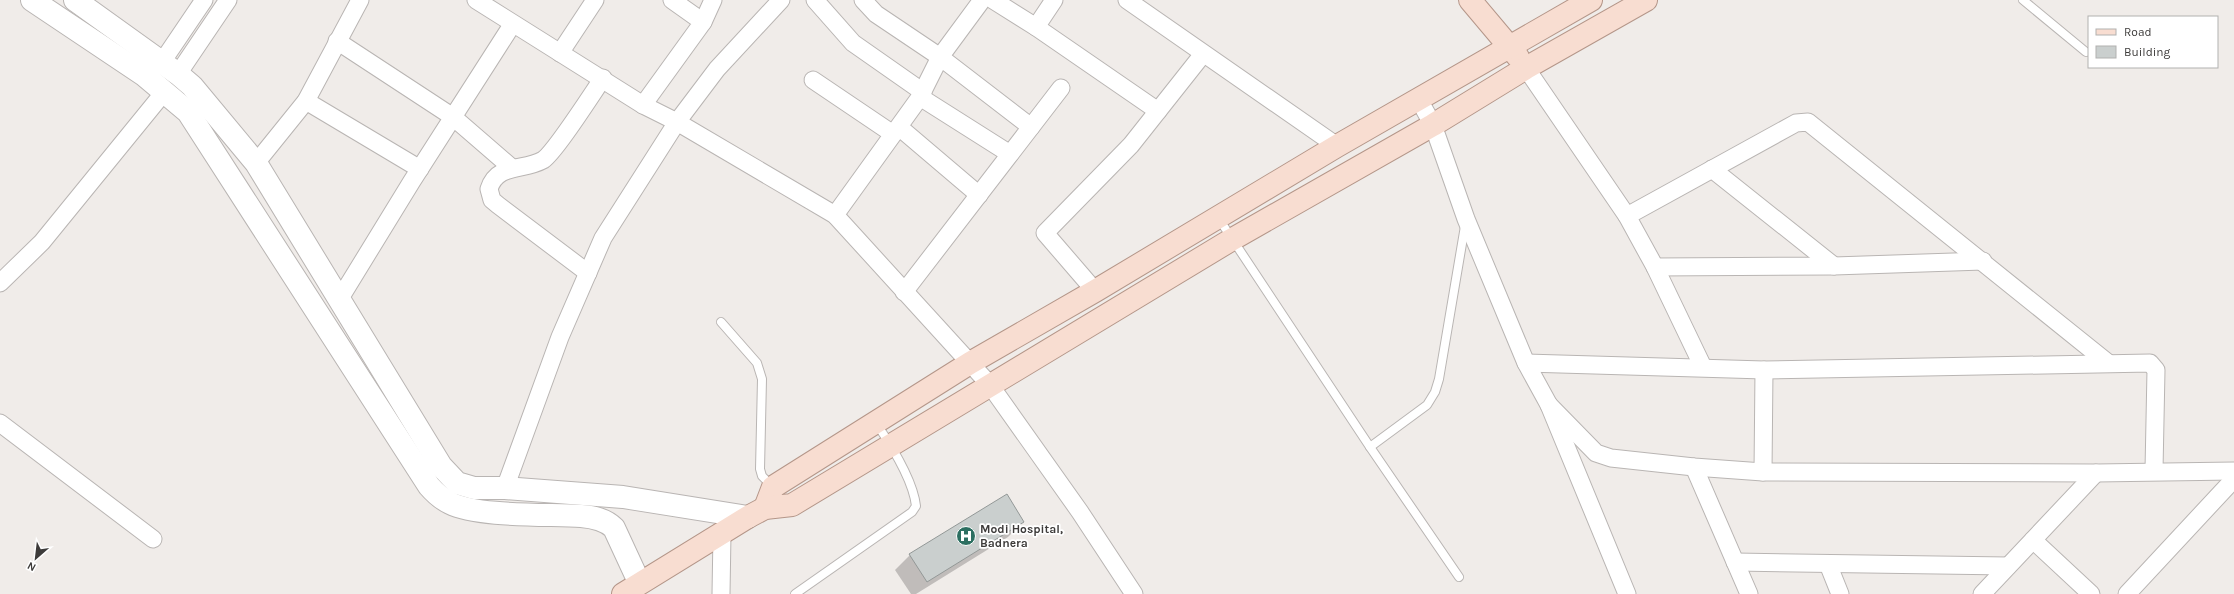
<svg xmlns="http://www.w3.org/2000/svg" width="2234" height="594" font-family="Karla,sans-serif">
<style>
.shadow{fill:#0003}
.building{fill:#cacfce;stroke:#939897}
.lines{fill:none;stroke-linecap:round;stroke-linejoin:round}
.lane-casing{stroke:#b9b5b3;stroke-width:10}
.street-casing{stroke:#b9b5b3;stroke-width:19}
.secondary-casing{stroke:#b9b5b3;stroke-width:24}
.primary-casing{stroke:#b49689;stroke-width:24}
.lane{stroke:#fff;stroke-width:8}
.street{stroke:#fff;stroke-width:17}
.secondary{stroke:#fff;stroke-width:22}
.primary{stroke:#f8ddd1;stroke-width:22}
.labels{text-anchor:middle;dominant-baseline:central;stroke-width:3.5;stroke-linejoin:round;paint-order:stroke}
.poi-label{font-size:12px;font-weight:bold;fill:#3d3b3a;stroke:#fff;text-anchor:start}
</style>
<rect width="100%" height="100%" fill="#f0ece9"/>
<polygon class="shadow" points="1023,522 1008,537 916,594 911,594 895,570 910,555"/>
<polygon class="building" points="1007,494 1024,522 927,582 909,554"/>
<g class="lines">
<defs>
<g id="lane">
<polyline points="2023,0 2086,52"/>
<polyline points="1219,219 1370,447 1459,577"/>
<polyline points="721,322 757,363 762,379 760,469 762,476 773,487"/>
<polyline points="1370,447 1427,405 1435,392 1439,379 1465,226"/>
<path d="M795,594L912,512L916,506C913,479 891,445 876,423"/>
</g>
<g id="street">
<polyline points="476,0 643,105 677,122 835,215 990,385 1080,512 1134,594"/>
<polyline points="815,0 853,43 923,92"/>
<polyline points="863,0 876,14 940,57 1031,127"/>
<polyline points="993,0 1036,27 1054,0"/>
<polyline points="1127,0 1337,146"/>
<polyline points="703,22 713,0"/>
<polyline points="1036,27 1158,111"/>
<polyline points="337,41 453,117 512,168"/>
<polyline points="560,53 595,0"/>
<polyline points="162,62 204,0"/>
<polyline points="1526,68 1627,216 1655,267 1703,367"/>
<polyline points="178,74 228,0"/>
<polyline points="813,80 893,134"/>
<polyline points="920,97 1010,154"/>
<polyline points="1419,100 1433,125 1466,219 1526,363 1549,405 1627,594"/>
<polyline points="306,101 420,169"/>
<polyline points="643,105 703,22 672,0"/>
<polyline points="899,127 979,195"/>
<polyline points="256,163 306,101 360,0"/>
<polyline points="1712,169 1834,266"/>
<polyline points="835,215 920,97 940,57 982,0"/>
<polyline points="1627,216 1796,123 1808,122 2108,363"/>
<polyline points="1655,267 1834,266 1983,261"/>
<path d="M588,273L498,205L492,200L489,189C497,163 524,171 543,160C555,152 592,94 603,78"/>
<polyline points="0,283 42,242 165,91"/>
<polyline points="1095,291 1045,233 1131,145 1203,54"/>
<polyline points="904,292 1061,88"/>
<polyline points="339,300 412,181 512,25"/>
<polyline points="1526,363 1764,370 2150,363 2156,370 2154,470"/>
<polyline points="1549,405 1596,453 1611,458 1694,467 1763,472 2096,473 2234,471"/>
<polyline points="0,423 153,539"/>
<polyline points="1694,467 1749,594"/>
<polyline points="1763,472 1764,370"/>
<polyline points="505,488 560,337 603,238 677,122 717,69 781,0"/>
<polyline points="2033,540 2091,594"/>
<polyline points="1735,562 2008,566"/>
<polyline points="1828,564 1840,594"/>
<polyline points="721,594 722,534"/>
<polyline points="1982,594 2096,473"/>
<polyline points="2127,594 2234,479"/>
</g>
<g id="secondary">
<path d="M32,0L144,75L188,112L429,486C435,493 442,499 450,503C478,517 547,514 581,516C593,517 605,519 614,528L639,582"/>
<polyline points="75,0 178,74 192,86 256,163 441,466 457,483 474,488 505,488 623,497 748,517"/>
</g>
<g id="primary">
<polyline points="1470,0 1518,57"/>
<polyline points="765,508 773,487 970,363 1095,291 1337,146 1591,0"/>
<polyline points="623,594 748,517 765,508 792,505 1231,240 1433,125 1526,68 1646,0"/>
</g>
</defs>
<use href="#lane" class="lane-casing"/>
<use href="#street" class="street-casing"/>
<use href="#secondary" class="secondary-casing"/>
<use href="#primary" class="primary-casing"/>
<use href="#lane" class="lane"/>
<use href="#street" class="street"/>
<use href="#secondary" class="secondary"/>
<use href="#primary" class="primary"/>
</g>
<defs>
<symbol id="hospital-disc" viewBox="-11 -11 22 22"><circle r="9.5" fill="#2c6f61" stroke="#fff"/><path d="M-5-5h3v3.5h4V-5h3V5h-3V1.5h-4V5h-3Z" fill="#fff"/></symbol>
</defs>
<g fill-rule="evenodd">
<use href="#hospital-disc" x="955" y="525" width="22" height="22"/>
</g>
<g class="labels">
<g class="poi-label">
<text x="980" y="529">Modi Hospital,<tspan x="980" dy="14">Badnera</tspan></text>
</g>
</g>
<rect x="2088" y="16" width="130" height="52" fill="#ffffff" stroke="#b1b1b0"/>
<rect x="2096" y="29" width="20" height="6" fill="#f8ddd1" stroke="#b1b1b0"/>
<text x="2124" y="36" font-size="12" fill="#3d3b3a">Road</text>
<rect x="2096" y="46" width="20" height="12" fill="#cacfce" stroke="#b1b1b0"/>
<text x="2124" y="56" font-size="12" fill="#3d3b3a">Building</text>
<g transform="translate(36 558) rotate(208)" stroke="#ffffff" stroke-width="3" paint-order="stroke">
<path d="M0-3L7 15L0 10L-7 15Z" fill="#3d3b3a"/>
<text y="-6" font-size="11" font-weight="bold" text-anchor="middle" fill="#3d3b3a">N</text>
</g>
</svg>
